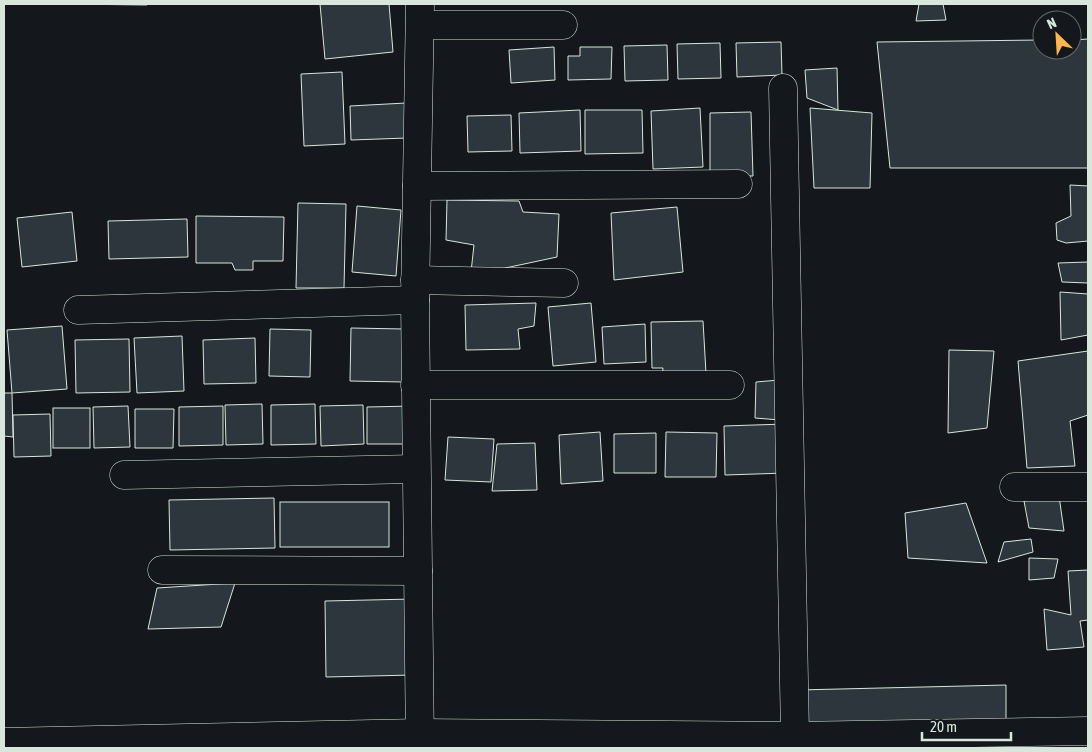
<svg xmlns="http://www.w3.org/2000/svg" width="1092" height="752" font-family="'Asap Condensed',sans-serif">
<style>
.building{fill:#2c363c;stroke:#d8e6dc}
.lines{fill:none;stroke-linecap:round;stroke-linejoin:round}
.minor-casing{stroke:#d8e6dc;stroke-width:29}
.minor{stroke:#14181c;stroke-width:28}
</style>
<rect width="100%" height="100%" fill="#14181c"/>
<g class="building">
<polygon points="69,4 147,4 147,5"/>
<polygon points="320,4 389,4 393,52 325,59"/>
<polygon points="919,4 943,4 946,20 916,21"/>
<polygon points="1088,39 1088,168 890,168 877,42 1042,40 1042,50 1072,50 1072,40"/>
<polygon points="781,42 782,75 737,77 736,43"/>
<polygon points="720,43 721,78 678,79 677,44"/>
<polygon points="667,45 668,80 625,81 624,46"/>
<polygon points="554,47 555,80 511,83 509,50"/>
<polygon points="580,47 612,47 611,79 568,80 568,56 580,56"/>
<polygon points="837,68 838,110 807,98 805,70"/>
<polygon points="342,72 345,144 304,146 301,74"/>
<polygon points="406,103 407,138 351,140 350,106"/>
<polygon points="700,108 703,167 653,169 651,111"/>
<polygon points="810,108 872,113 870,188 814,188"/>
<polygon points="580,110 581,151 520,153 519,113"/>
<polygon points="585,110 642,110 643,153 585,154"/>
<polygon points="751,112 753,176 710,176 710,113"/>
<polygon points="511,115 512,151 468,152 467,116"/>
<polygon points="1070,185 1088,186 1088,241 1066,243 1057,240 1056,223 1071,216"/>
<polygon points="447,200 519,201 523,212 559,214 557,257 496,270 471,272 474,245 446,240"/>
<polygon points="298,203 346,204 344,288 296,288"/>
<polygon points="357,206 401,210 396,276 352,272"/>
<polygon points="677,207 683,272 614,280 611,213"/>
<polygon points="72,212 77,261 22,267 17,218"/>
<polygon points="196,216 284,217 283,261 253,261 253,270 235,270 232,263 196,263"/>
<polygon points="187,219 188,257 109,259 108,221"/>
<polygon points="1088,262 1088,283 1062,282 1058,263"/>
<polygon points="1060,292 1088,294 1088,335 1061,340"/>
<polygon points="536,303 534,326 518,329 520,349 466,350 465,305"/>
<polygon points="591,303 596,362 553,366 548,307"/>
<polygon points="703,321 706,373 662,378 663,368 652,368 651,322"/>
<polygon points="645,324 646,362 604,364 602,327"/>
<polygon points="62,326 67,389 12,393 7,330"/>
<polygon points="351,328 404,329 404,382 350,381"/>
<polygon points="270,329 311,330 310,377 269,376"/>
<polygon points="182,336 184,391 137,393 134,338"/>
<polygon points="255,338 256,383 204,384 203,340"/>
<polygon points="129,339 130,392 76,393 75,340"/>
<polygon points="949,350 994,351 987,428 948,433"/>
<polygon points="1088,351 1088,415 1070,421 1075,466 1027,468 1018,361"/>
<polygon points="779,380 780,420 755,418 756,382"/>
<polygon points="4,393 12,393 13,437 4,436"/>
<polygon points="262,404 263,444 226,445 225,405"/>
<polygon points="315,404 316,444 271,445 271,405"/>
<polygon points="363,405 364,444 321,446 320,406"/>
<polygon points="128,406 130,447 94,448 93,407"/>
<polygon points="223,406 223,445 179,446 179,407"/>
<polygon points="413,406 413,444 367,444 367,407"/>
<rect x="53" y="408" width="37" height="40"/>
<polygon points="135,409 174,409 173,448 135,448"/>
<polygon points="50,414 51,456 14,457 13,415"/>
<polygon points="785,424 786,473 725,475 724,426"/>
<polygon points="600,432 603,481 561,484 559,435"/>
<polygon points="666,432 717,433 716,477 665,477"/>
<polygon points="656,433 656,473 614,473 614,434"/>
<polygon points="448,437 494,439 491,482 445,480"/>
<polygon points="535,443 537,490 492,491 497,444"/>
<polygon points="1059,496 1064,531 1029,528 1024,501"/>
<polygon points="274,498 275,548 170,550 169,500"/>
<rect x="280" y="502" width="109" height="45"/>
<polygon points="966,503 987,563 908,558 905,513"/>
<polygon points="1031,539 1033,552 998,562 1004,542"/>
<polygon points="1029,558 1058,559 1054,578 1029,580"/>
<polygon points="1088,570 1088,620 1080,621 1084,647 1047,650 1044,609 1071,615 1068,571"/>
<polygon points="235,583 221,627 148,629 157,588"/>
<polygon points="413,599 414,675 326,677 325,601"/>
<polygon points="1006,685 1006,726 797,730 798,690"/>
</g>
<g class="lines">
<defs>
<g id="minor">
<polyline points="420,4 415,300 420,748"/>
<polyline points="421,25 563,25"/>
<polyline points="783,88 795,736"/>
<polyline points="417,186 738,184"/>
<polyline points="415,280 564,283"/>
<polyline points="78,310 415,300"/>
<polyline points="415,385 730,385"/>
<polyline points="124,475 416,469"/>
<polyline points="1014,487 1088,487"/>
<polyline points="162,570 418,571"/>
<polyline points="4,742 420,733 795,736 1088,731"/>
</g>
</defs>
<use href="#minor" class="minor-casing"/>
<use href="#minor" class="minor"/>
</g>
<rect width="1092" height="752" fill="none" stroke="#d8e6dc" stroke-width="10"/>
<g transform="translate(1057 35) rotate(335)"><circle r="24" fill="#14181c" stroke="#626a69"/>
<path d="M0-4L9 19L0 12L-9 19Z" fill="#ffb74d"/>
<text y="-8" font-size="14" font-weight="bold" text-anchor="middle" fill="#d8e6dc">N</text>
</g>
<path d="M922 732v8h89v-8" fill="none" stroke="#d8e6dc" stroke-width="2.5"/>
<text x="930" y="732" font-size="15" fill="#d8e6dc" stroke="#14181c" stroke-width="4" paint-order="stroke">20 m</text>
</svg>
